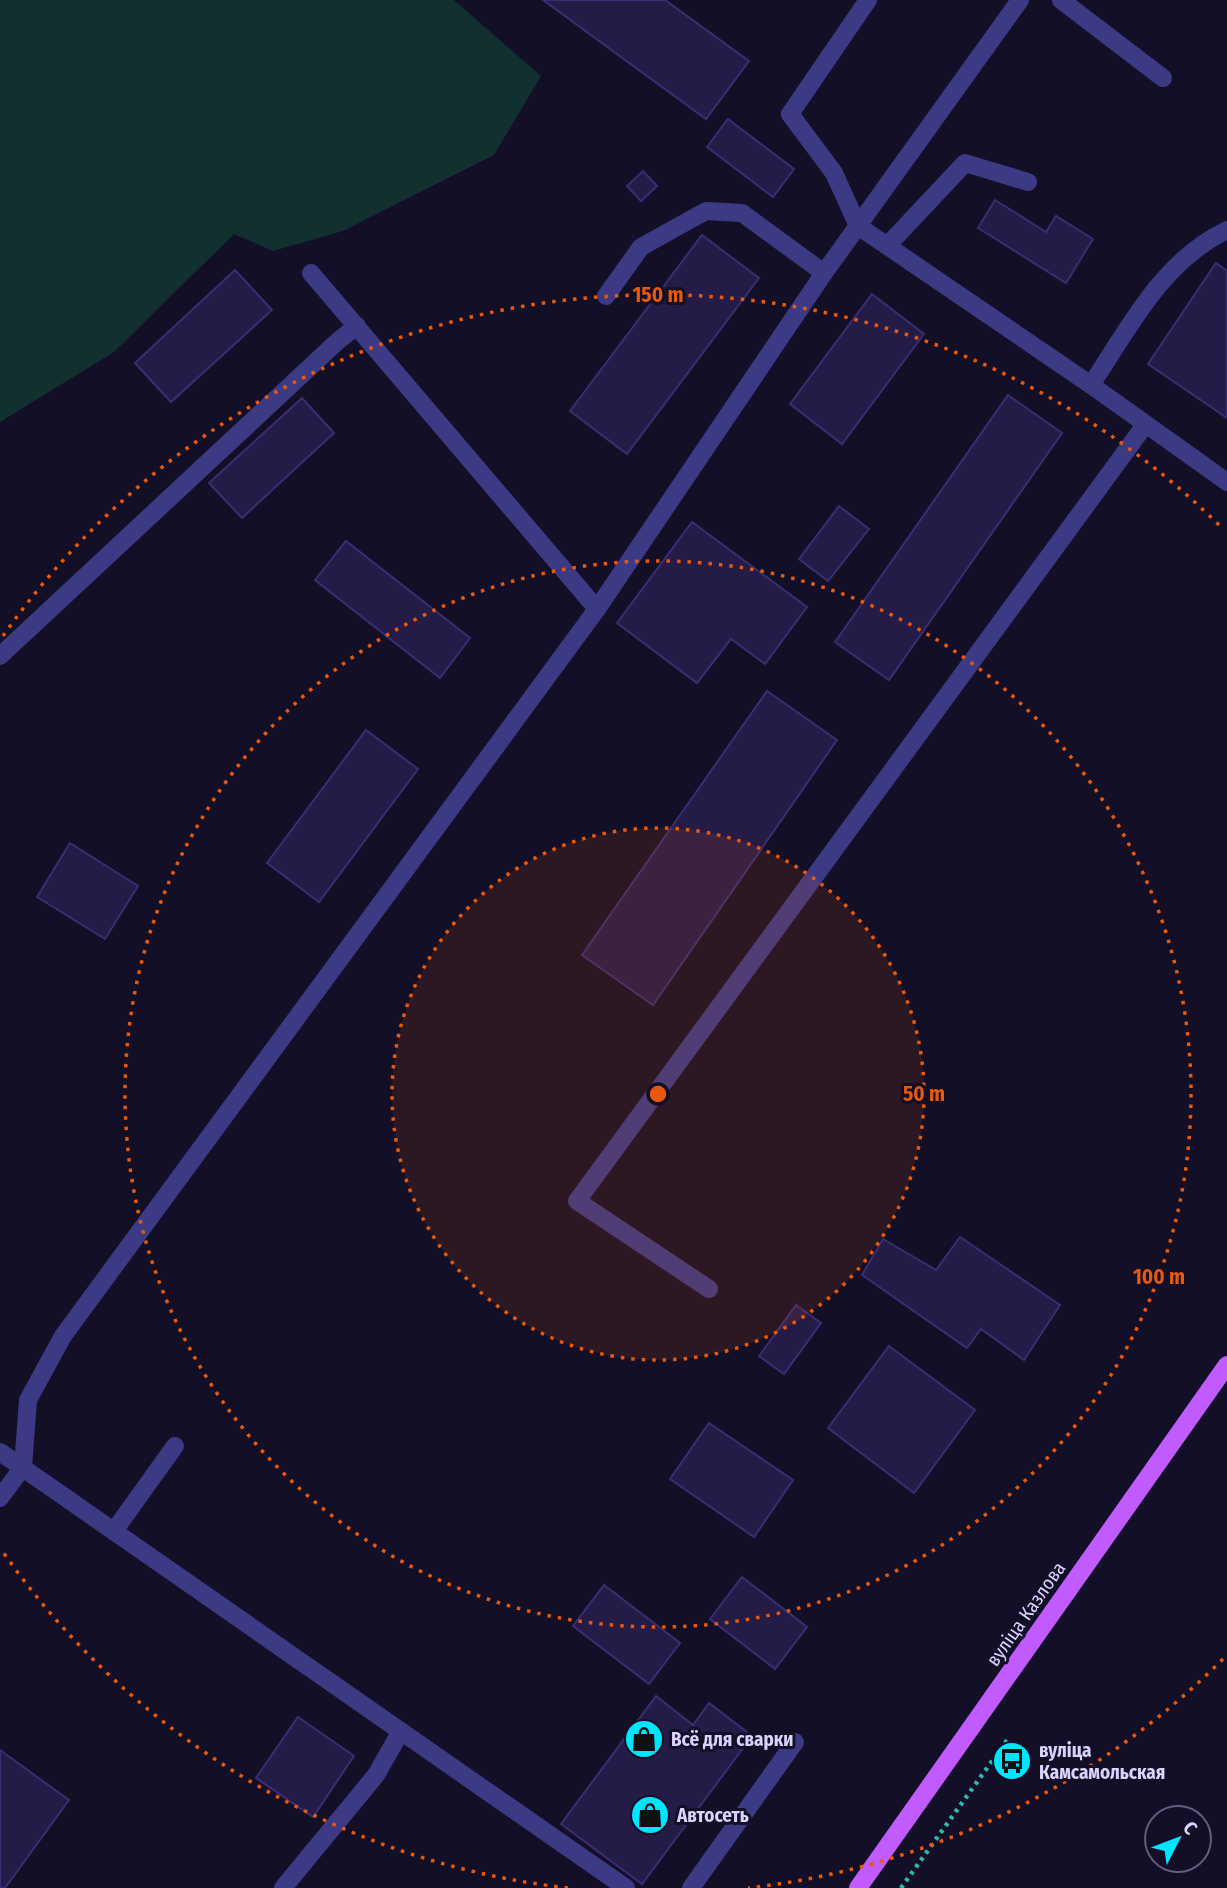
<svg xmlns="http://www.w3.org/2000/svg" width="1227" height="1888" font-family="'Fira Sans Condensed',sans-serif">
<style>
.green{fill:#12302f}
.building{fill:#241b47;stroke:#3b2d73;stroke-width:2}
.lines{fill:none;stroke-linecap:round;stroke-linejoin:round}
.path{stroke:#2fb8b0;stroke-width:4.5;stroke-dasharray:3.5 5;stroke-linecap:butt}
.minor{stroke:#3d3a85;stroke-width:18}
.major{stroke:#c25bff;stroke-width:18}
.ring{fill:none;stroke:#e8590c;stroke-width:3.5;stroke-dasharray:3.5 7}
.labels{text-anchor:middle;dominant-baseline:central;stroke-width:6;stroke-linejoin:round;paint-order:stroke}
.street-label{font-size:19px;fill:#d9d4ff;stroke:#130f26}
.poi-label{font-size:19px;font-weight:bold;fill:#d9d4ff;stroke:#130f26;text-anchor:start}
.centre{fill:#e8590c;stroke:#130f26;stroke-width:3.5}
.ring-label{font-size:21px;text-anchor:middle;font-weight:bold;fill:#e8590c;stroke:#130f26;stroke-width:6;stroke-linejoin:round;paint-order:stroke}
</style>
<rect width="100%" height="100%" fill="#130f26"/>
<polygon class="green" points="0,0 454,0 541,76 494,155 343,231 273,251 234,234 114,352 0,422"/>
<g class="building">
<polygon points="543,0 665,0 749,61 706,119"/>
<polygon points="728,119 794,169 773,197 707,147"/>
<polygon points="643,171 657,186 641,201 627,186"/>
<polygon points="995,200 1046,232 1056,216 1093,239 1066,283 978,228"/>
<polygon points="702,235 759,278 627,454 570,411"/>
<polygon points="1216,263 1227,271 1227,418 1148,364"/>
<polygon points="235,270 272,310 171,402 135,363"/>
<polygon points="872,294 924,334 842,444 790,404"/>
<polygon points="1008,395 1062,433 889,680 835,642"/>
<polygon points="302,398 334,433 242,518 209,483"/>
<polygon points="839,506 869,529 828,581 799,559"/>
<polygon points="692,522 807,607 765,664 731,639 697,683 617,623"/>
<polygon points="346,541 470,638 440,678 315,580"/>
<polygon points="767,691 837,740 653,1005 582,955"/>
<polygon points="366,730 418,769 319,902 267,863"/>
<polygon points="70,843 138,886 105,939 37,897"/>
<polygon points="960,1237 1060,1305 1024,1360 981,1329 967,1348 862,1275 883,1239 936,1270"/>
<polygon points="796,1305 821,1323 784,1374 759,1356"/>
<polygon points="889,1346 975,1410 914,1493 828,1428"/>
<polygon points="709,1423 793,1480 754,1537 670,1479"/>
<polygon points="742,1577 807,1627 775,1669 710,1619"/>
<polygon points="604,1585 680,1643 649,1684 573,1626"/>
<polygon points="656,1696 693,1725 709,1703 752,1736 642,1884 561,1824"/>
<polygon points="298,1717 354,1756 313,1817 256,1778"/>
<polygon points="0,1750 69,1800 5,1888 0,1888"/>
</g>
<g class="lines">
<polyline class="path" points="901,1888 1010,1736"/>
<g class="minor">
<path d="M868,0L790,114L834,173L858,226L1091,385C1129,328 1162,261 1227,230"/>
<polyline points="1061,0 1163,78"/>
<polyline points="887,246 965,163 1028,182"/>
<polyline points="311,273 597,609"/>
<polyline points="606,296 641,247 706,211 742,213 824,273"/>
<polyline points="1091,385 1227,482"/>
<polyline points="0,656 339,340 357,326"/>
<polyline points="709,1289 577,1201 1145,425"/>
<polyline points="0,1452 626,1888"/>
<polyline points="0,1498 23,1467 28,1400 63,1336 597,609 824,273 1020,0"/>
<polyline points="114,1531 175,1446"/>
<polyline points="283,1888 376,1775 401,1731"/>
<polyline points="691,1888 795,1742"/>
</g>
<polyline class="major" points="858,1888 1227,1365"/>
</g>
<circle cx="658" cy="1094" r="266" fill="#e8590c" fill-opacity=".12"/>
<g class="ring">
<circle cx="658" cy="1094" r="266"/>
<circle cx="658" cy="1094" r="533"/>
<path d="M1223 1659A799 799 0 0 1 748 1888M568 1888A799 799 0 0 1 3 1552M3 636A799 799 0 0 1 1223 529"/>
</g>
<defs>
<symbol id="shop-disc" viewBox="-11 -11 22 22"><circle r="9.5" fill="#00e5ff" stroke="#130f26"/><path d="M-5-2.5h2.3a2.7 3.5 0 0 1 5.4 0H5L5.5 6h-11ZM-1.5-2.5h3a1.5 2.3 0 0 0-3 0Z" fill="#111"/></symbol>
<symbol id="bus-disc" viewBox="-11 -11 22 22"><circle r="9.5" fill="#00e5ff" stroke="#130f26"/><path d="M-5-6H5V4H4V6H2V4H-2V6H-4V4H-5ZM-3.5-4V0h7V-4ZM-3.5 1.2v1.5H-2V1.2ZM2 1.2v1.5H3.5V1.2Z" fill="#111"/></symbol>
</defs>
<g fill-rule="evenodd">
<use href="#shop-disc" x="622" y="1717" width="44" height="44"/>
<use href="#bus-disc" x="990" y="1739" width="44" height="44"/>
<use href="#shop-disc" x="628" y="1793" width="44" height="44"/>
</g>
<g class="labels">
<g class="street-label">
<text transform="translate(1026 1614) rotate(-55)">вуліца Казлова</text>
</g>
<g class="poi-label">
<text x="671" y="1739">Всё для сварки</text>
<text x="1039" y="1750">вуліца<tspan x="1039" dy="22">Камсамольская</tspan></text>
<text x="677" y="1815">Автосеть</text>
</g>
</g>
<circle cx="658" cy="1094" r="10" class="centre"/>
<g class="ring-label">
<text x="658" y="302">150 m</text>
<text x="924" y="1101">50 m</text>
<text x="1159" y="1284">100 m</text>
</g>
<g transform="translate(1178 1839) rotate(48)"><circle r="33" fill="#130f26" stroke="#625e7d" stroke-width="2"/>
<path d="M0-5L12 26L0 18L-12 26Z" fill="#00e5ff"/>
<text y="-10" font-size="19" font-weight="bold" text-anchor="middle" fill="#d9d4ff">С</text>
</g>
</svg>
